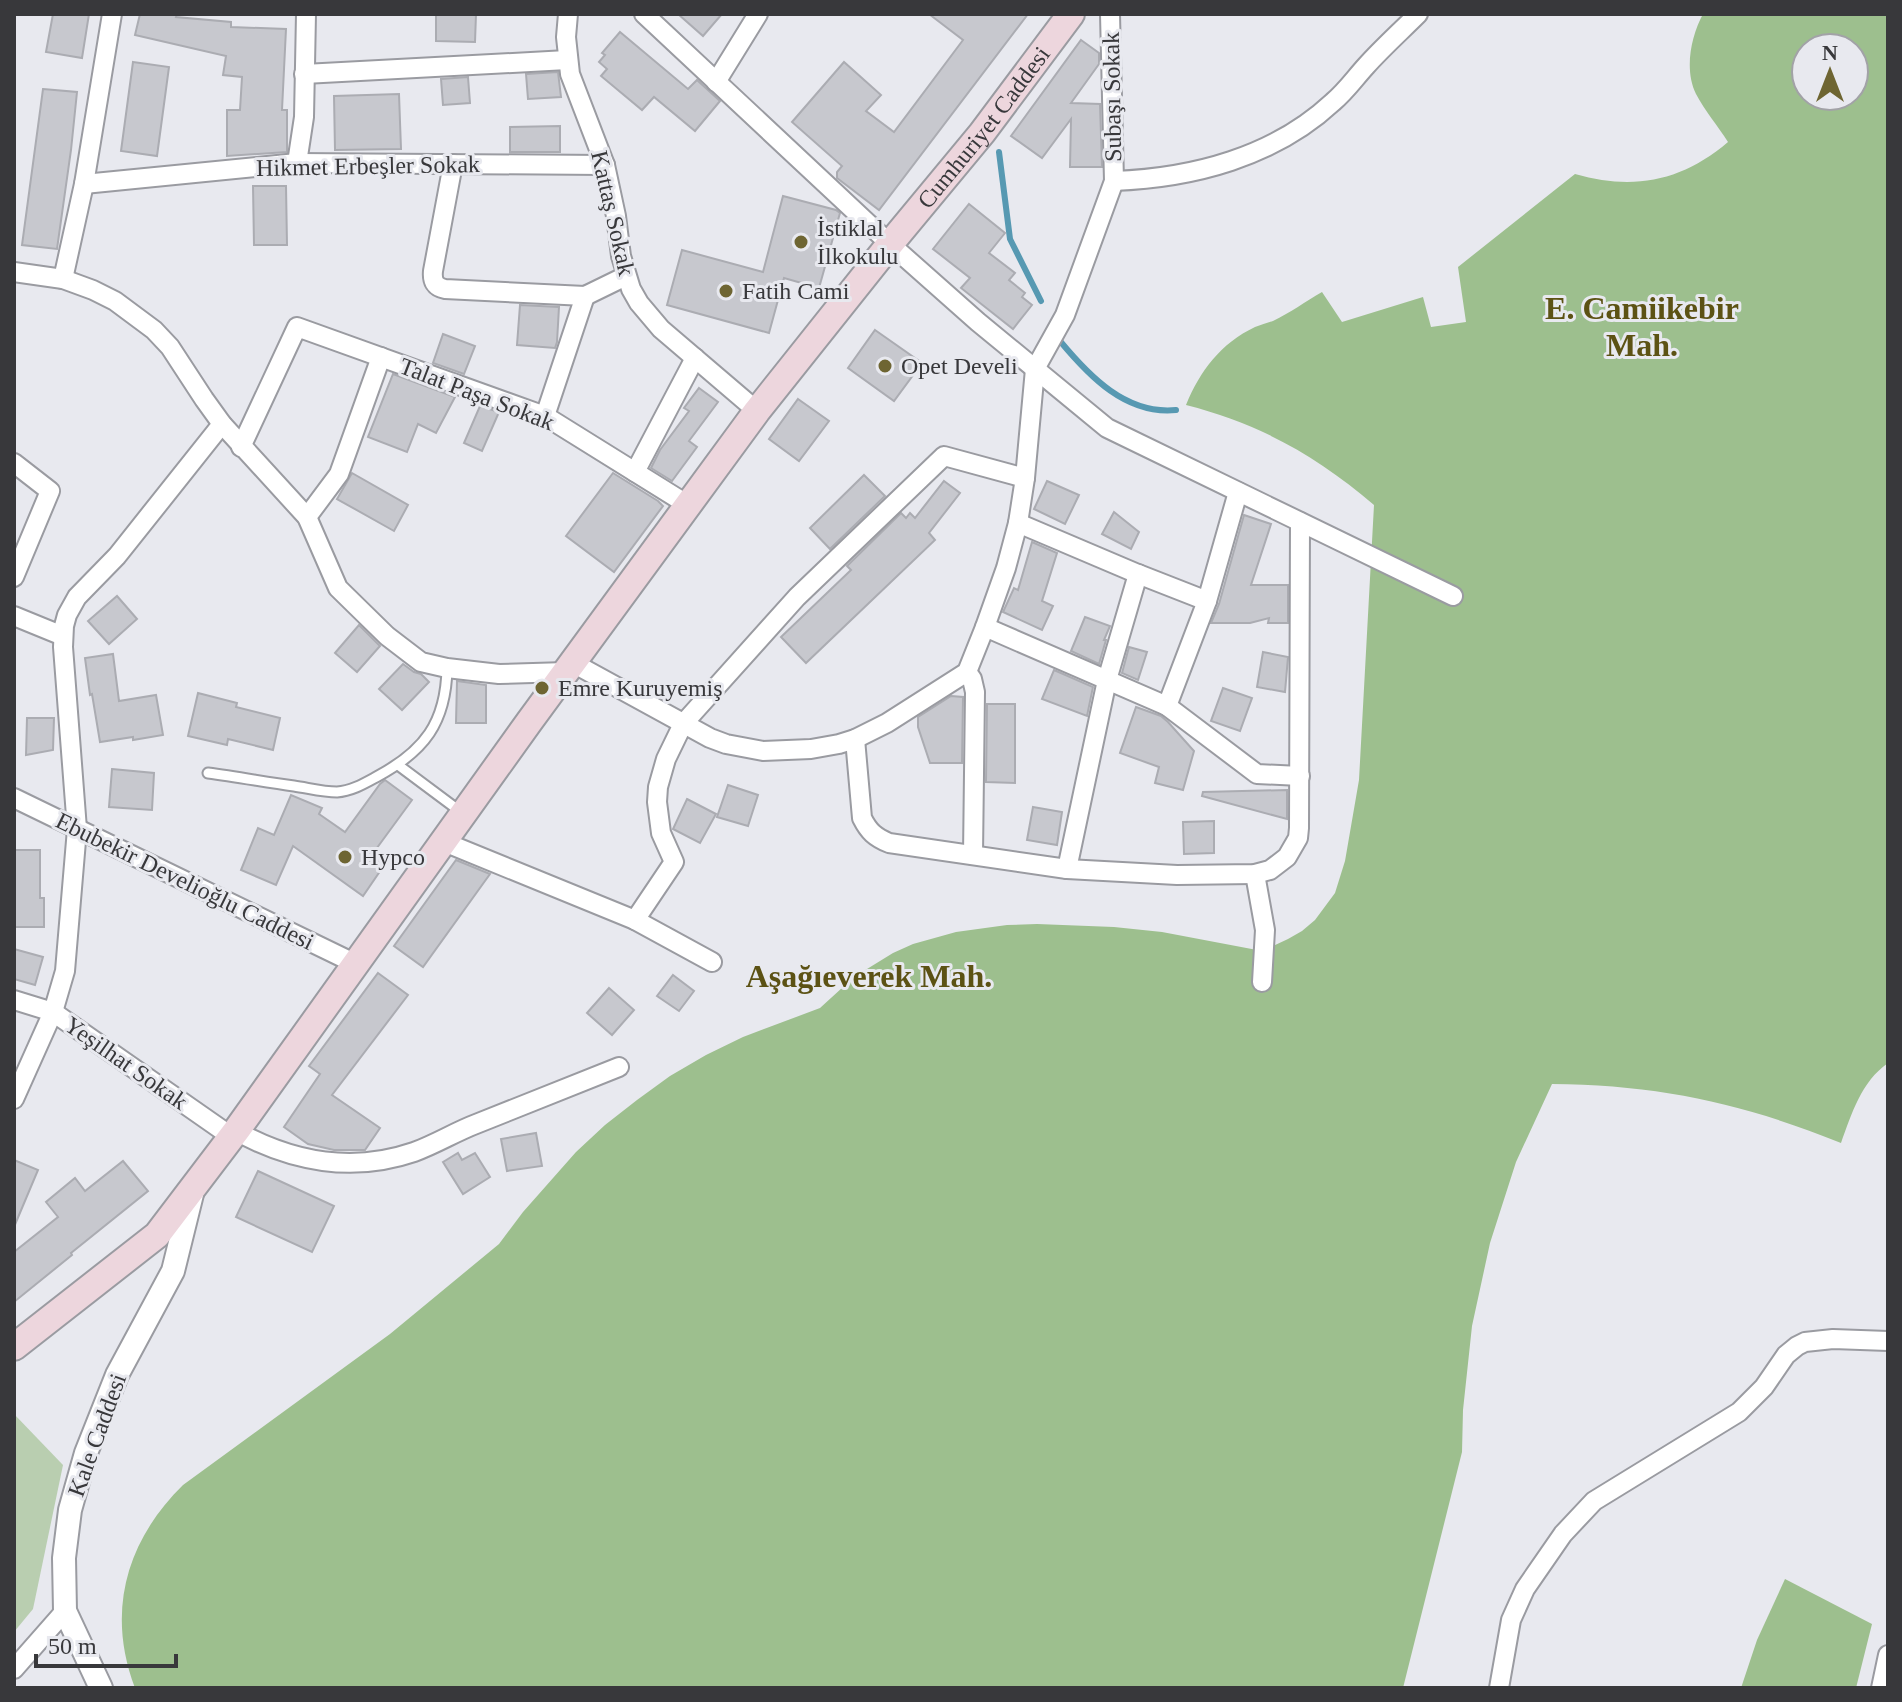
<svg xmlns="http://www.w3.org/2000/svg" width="1902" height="1702" font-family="'Times New Roman',serif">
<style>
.green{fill:#b9ceb0}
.forest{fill:#9dbf8e;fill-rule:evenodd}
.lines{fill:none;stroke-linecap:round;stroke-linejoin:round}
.stream{stroke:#5799b2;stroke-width:6}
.building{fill:#c7c8ce;stroke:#abacb2;stroke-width:2}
.service-casing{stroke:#9a9ba1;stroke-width:13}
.minor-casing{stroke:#9a9ba1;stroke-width:22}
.tertiary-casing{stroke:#9a9ba1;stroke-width:26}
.secondary-casing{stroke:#9a9ba1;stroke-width:30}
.service{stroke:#fff;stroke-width:9}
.minor{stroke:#fff;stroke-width:18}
.tertiary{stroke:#fff;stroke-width:22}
.secondary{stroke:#edd6dd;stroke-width:26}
.poi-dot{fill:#6e6532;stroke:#e8e9ef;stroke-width:3}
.labels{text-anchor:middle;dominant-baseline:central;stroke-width:6;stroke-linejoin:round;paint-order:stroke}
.street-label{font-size:24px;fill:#38383b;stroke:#e8e9ef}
.poi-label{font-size:24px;fill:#38383b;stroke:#e8e9ef;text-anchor:start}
.district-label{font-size:32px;font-weight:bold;fill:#5c5214;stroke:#e8e9ef}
</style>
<rect width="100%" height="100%" fill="#e8e9ef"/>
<polygon class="green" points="14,1414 63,1465 33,1609 14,1632"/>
<g class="forest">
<path d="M1703,14H1888V1063C1861,1082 1852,1113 1841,1143C1742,1103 1659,1085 1552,1084L1516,1162L1490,1243L1472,1326L1463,1410L1462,1452L1403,1688H135C106,1612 126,1541 183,1485L390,1334L499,1244L523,1212L576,1152L605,1125L637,1100L670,1076L706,1055L743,1037L820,1008L854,977L893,953L913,944L956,932L1007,925L1037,924L1114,927L1162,932L1257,950L1273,946L1288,939L1302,931L1315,920L1335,893L1345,861L1359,780L1374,505C1317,456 1260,424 1186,405C1200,371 1221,343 1255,327C1261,325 1267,323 1273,321C1290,313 1306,301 1322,292L1342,322L1423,297L1431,327L1466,322L1458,267L1575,174C1634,191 1682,181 1728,142C1718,126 1705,111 1696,94C1684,70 1691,36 1703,14ZM1806,48H1854V96H1806Z"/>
<polygon points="1785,1579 1872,1624 1856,1688 1741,1688 1757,1640"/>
</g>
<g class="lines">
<g class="stream">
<polyline points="999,152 1010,239 1041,301"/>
<path d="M1060,341C1089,376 1126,415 1176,410"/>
</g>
</g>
<g class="building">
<polygon points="53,14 89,14 82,58 46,52"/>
<polygon points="140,14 177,14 176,17 231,22 231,27 286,29 282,110 287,110 287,152 227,156 227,110 240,110 242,77 223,75 226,56 135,35"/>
<polygon points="436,14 476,14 475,42 436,41"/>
<polygon points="678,14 722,14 703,36"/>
<polygon points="929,14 1028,14 879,210 837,178 837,172 842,166 792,122 844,62 881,95 866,111 894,132 963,40"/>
<polygon points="620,32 688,89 697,80 720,101 695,131 654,97 642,110 601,76 607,69 599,62 605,55 602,53"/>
<polygon points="1081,40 1099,53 1099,64 1071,103 1100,104 1102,167 1070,167 1071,119 1042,158 1011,136"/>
<polygon points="133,62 169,67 157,156 121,151"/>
<polygon points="558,72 561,97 528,99 526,74"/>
<polygon points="468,77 470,103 443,105 441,79"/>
<polygon points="43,89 77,92 71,150 57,249 22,245"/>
<polygon points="399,94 401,149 335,150 334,96"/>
<polygon points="560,126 560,152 510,152 510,127"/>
<polygon points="253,186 286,186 287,245 254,245"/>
<polygon points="783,196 836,210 840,213 819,288 784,278 769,333 667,305 682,250 763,272"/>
<polygon points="969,204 1005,233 989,253 1015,273 1009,280 1025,293 1022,297 1032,305 1013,329 961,288 970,278 933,249"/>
<polygon points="520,305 559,307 557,342 555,348 517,345"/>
<polygon points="875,330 922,363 894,401 848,368"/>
<polygon points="443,334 475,346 464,374 433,363"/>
<polygon points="393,374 455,397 436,433 418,424 407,452 368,437"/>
<polygon points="699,388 718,402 689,441 697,447 672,481 651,468 660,450 689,411 684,408"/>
<polygon points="798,399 829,421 799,461 769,439"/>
<polygon points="480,406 499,412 482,451 464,443"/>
<polygon points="352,473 408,505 394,531 337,499"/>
<polygon points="613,473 658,501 663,506 614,572 566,536"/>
<polygon points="864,475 885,496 830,549 810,528"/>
<polygon points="944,481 960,493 929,533 935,540 806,663 781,637 851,570 847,566 901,513 906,518 910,513 915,518"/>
<polygon points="1047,481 1079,495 1065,524 1034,509"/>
<polygon points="1114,512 1139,532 1131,549 1102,534"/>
<polygon points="1244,515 1271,524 1251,585 1288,585 1288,623 1268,623 1269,618 1250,623 1211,623 1219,604"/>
<polygon points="1032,542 1057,553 1042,601 1053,606 1042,630 1003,612 1014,588 1018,590"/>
<polygon points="117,596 137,619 109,644 88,621"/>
<polygon points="1085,617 1110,626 1104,640 1106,640 1099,664 1071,651"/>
<polygon points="359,625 380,646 357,672 335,653"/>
<polygon points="1129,647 1147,652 1138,680 1122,673"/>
<polygon points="1263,652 1288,657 1285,692 1257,687"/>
<polygon points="113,654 119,701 156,695 163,735 133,740 133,737 100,742 92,694 90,695 85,658"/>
<polygon points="403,664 414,672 421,674 429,682 402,710 379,689"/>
<polygon points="1054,670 1093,687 1087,716 1042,699"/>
<polygon points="457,681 486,685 486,723 456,723"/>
<polygon points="1223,688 1252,698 1240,731 1211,721"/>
<polygon points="198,693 237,703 236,707 280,718 273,750 228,739 227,745 188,736"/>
<polygon points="951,696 963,697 962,763 930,763 918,727 918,717"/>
<polygon points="987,704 1015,704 1015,783 986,782"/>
<polygon points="1136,707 1161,716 1168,722 1194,751 1183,790 1155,783 1159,767 1120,753"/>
<polygon points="27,718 54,718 53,750 26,755"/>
<polygon points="112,769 154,773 152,810 109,807"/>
<polygon points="385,780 412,800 374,852 387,861 363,896 293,846 276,885 241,870 258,828 274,835 291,795 322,808 319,814 345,832 380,784"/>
<polygon points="728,785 758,795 748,826 717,817"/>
<polygon points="1287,790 1287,819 1202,796 1203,792"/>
<polygon points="687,799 716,814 700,843 673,829"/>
<polygon points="1033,807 1062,812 1057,845 1027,840"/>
<polygon points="1214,821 1214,853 1184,854 1183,822"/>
<polygon points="14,850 40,850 40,898 44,898 44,927 14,927"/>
<polygon points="456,860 490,874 423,967 394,946"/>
<polygon points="14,949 43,957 35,985 14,979"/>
<polygon points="378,973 408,995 332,1095 380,1128 365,1150 334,1150 308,1144 284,1127 320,1074 309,1066"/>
<polygon points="673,975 694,991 679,1011 657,996"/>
<polygon points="609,988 634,1010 612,1035 587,1013"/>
<polygon points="536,1133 542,1166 507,1171 501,1139"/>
<polygon points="458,1153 462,1160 475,1153 490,1177 463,1194 443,1162"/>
<polygon points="14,1160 38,1170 14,1227"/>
<polygon points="123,1161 148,1191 71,1253 72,1255 14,1302 14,1252 58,1217 46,1202 75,1178 85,1191"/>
<polygon points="258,1171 334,1206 312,1252 236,1217"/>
</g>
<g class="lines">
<defs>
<g id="service">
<polyline points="398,765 461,812"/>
<path d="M208,773C237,777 266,782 294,786C308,788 323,792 337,792C352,791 365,783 378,776C424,751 446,723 447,668"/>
</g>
<g id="minor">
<polyline points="568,14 566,37 570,74 605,165 616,216 621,256 631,289 639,303 661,329 757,411"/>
<polyline points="644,14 890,244 978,322 1107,428 1453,596"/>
<polyline points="304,74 567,60"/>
<polyline points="716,82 758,14"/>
<polyline points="297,163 304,117 306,14"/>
<path d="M453,164L433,271C432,281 435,287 445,289L585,296L626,276"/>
<path d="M1114,181C1193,178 1274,157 1333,102C1346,91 1355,78 1366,66C1382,48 1401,31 1418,14"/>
<polyline points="84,184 297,163 605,165"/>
<polyline points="14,272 63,279 93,290 115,301 154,330 170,347 204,399 222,424 307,517 338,588 387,636 421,662 447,668 499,674 566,672"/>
<polyline points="63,279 84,184 112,14"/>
<polyline points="545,416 585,296"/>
<polyline points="241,447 297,327 545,416 688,505"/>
<polyline points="14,463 50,491 14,577"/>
<polyline points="635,472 695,358"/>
<polyline points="307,517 339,474 381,357"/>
<polyline points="1018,523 1138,574 1207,601"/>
<polyline points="14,616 63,636"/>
<polyline points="985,627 1167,706 1257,774 1300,776"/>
<polyline points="573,663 710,738 726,744 763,751 811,749 839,744 855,739 887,723 967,672 985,627 1006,568 1018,523 1025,478 1035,369 1065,315 1114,181 1110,14"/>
<polyline points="967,672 972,679 975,692 973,855"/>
<polyline points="1167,706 1207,601 1238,492"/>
<path d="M855,739L862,818C869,832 875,837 889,843L1067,869L1177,875L1255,874L1270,870L1287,857L1298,838L1299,828L1300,522"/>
<polyline points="14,798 356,964"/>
<polyline points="444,842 635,920 712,962"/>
<polyline points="1067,869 1107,680 1138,574"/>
<polyline points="1255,874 1265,930 1262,982"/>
<polyline points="635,920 674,862 661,833 657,802 658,787 666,759 683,724 797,597 944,456 1025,478"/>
<polyline points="14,1000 53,1012 232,1137"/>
<polyline points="14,1099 53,1012 65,971 77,829 63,647 64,626 67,615 77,597 117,556 222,424"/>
<path d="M236,1131C292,1162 353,1173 414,1152C436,1144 455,1132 476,1124C524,1105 572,1086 619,1067"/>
<polyline points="14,1669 65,1611"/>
<polyline points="1499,1688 1511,1620 1525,1589 1563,1534 1594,1501 1739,1412 1764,1387 1786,1355 1797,1346 1805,1342 1833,1339 1888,1341"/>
<polyline points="1881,1688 1888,1655"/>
</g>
<polyline id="tertiary" points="101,1688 65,1611 64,1558 70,1510 86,1453 117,1375 173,1271 193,1190"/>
<g id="secondary">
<path id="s1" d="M14,1347L157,1235L236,1131L529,722L757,411L890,244L982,133L1071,14"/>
</g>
</defs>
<use href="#service" class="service-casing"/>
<use href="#minor" class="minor-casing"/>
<use href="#tertiary" class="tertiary-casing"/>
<use href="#secondary" class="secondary-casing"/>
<use href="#service" class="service"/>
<use href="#minor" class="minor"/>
<use href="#tertiary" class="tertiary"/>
<use href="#secondary" class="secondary"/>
</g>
<g class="poi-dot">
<circle cx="801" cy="242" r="8"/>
<circle cx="726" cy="291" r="8"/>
<circle cx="885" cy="366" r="8"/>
<circle cx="542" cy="688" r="8"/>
<circle cx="345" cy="857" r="8"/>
</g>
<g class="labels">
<g class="street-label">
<text transform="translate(1112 97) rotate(-91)">Subaşı Sokak</text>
<text stroke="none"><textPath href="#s1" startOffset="1564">Cumhuriyet Caddesi</textPath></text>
<text transform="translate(368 166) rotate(-1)">Hikmet Erbeşler Sokak</text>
<text transform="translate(613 213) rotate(77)">Kattaş Sokak</text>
<text transform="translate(477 394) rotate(21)">Talat Paşa Sokak</text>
<text transform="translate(185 881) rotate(26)">Ebubekir Develioğlu Caddesi</text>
<text transform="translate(126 1063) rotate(35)">Yeşilhat Sokak</text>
<text transform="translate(97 1435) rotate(-70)">Kale Caddesi</text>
</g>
<g class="poi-label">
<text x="817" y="228">İstiklal<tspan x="817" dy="28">İlkokulu</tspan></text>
<text x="742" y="291">Fatih Cami</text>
<text x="901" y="366">Opet Develi</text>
<text x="558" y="688">Emre Kuruyemiş</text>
<text x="361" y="857">Hypco</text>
</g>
<g class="district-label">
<text x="1642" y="308">E. Camiikebir<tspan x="1642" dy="37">Mah.</tspan></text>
<text x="869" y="976">Aşağıeverek Mah.</text>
</g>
</g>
<rect width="1902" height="1702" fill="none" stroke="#38383b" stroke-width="32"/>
<g transform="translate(1830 72)"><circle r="38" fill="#e8e9ef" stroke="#a2a2a7" stroke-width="2"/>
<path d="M0-6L14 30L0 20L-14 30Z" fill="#6e6532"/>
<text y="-12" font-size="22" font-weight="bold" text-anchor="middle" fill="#38383b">N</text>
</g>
<path d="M36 1654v12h140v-12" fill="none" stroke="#38383b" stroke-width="4"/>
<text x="48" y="1654" font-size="24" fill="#38383b" stroke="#e8e9ef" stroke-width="6" paint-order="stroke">50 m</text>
</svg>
